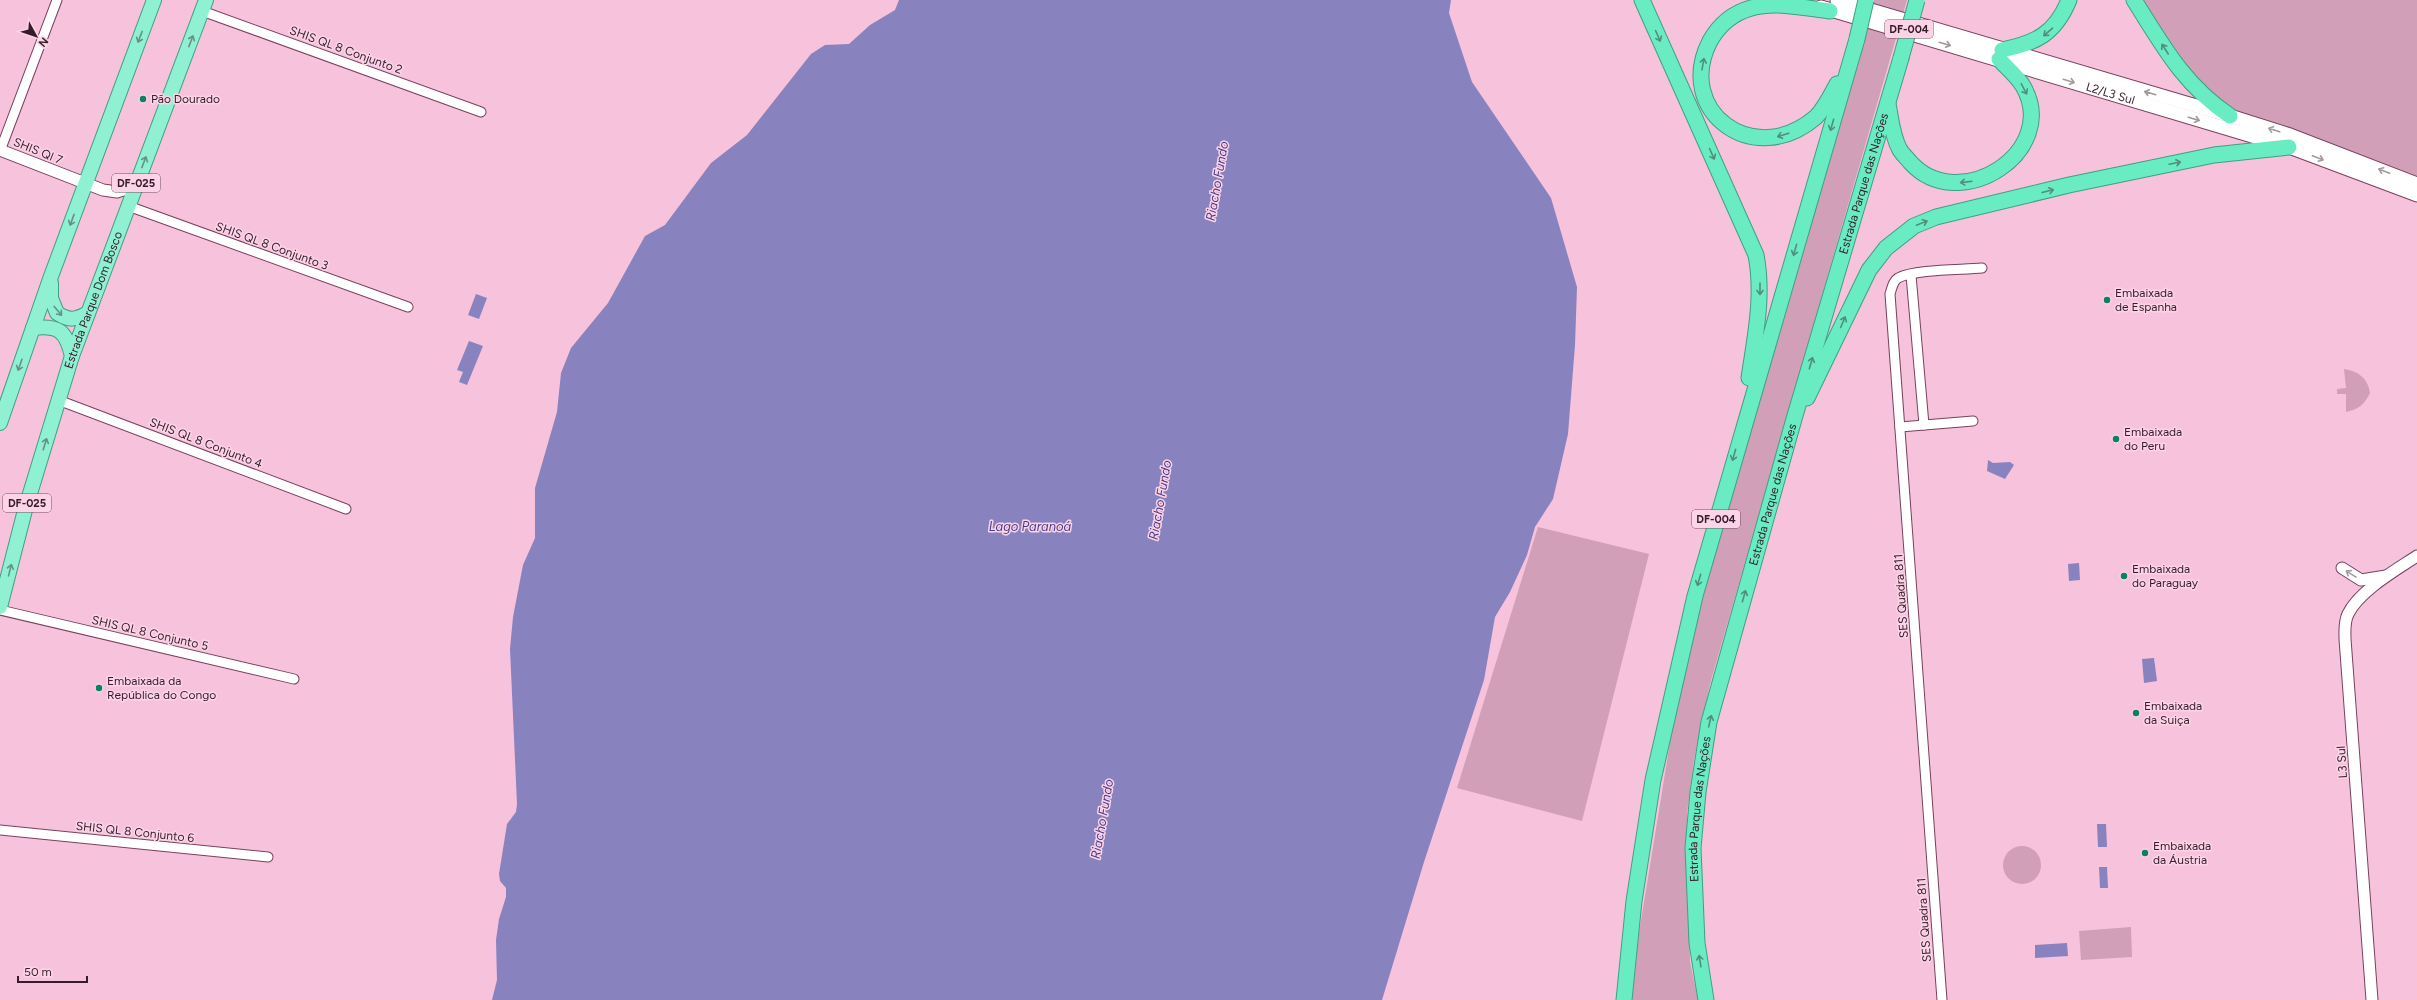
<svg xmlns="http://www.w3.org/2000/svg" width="2417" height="1000" font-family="Figtree,sans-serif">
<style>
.green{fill:#d19fb8}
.water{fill:#8882bf}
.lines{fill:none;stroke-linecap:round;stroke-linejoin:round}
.minor-casing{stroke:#78415e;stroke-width:11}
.tertiary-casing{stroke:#78415e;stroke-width:13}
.secondary-casing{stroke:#78415e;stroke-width:15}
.primary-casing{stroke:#3ea083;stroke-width:16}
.trunk-casing{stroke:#3ea083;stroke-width:17}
.minor{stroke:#fff;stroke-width:9}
.tertiary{stroke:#fff;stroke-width:11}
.secondary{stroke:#fff;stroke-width:13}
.primary{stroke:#8ff1d2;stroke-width:14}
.trunk{stroke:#6aecc3;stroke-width:15}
.trunk-bridge-casing{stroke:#3ea083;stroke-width:17;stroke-linecap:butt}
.trunk-bridge{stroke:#6aecc3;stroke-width:15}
.oneway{stroke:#528e7e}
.oneway2{stroke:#669186}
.oneway3{stroke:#a4999f}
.poi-dot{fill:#098262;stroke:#fdd4e7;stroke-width:1.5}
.labels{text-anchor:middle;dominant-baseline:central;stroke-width:3;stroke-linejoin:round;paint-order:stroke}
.shield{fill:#fdd4e7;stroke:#705362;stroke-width:1}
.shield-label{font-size:11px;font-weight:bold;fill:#341c29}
.street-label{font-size:12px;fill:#341c29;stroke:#fdd4e7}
.poi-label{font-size:12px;fill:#341c29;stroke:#fdd4e7;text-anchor:start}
.water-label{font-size:13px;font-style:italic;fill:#483c87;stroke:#fdd4e7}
</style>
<rect width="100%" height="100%" fill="#f7c2dc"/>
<g class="green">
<polygon points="1874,0 1907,0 1710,684 1694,760 1687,813 1690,962 1698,1000 1632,1000 1639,933 1674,718 1715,544"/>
<polygon points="2134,0 2417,0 2417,184 2230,116 2194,88"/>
<path d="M2344,369C2358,371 2368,378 2370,393C2364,405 2359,409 2346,412V394H2337V389L2346,388Z"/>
<polygon points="1538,527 1649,554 1582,821 1457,788"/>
<circle cx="2022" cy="865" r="19"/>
<polygon points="2131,927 2132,957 2081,960 2079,931"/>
</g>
<g class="water">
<polygon points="899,0 1451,0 1449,13 1472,82 1551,198 1577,287 1575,345 1568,434 1553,499 1535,527 1527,555 1510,592 1495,617 1484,680 1424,862 1382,1000 492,1000 497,980 496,940 499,919 506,897 506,888 500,881 499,874 507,824 516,812 517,804 510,649 513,617 523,565 535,538 535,488 557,412 561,373 571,348 608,303 645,236 665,225 711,163 747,135 811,54 825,45 849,44 870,25 895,10"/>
<polygon points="476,294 487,298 479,319 468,315"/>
<polygon points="469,341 483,346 467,385 459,382 463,372 457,370"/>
<polygon points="1988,460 1993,463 2010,462 2014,465 2005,479 1987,471"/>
<polygon points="2079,563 2080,580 2069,581 2068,564"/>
<polygon points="2154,658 2157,681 2144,683 2142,659"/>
<polygon points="2097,824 2106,824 2107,847 2098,847"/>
<polygon points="2099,867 2107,867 2108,888 2100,888"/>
<polygon points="2067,943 2068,956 2035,958 2035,945"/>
</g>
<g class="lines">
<defs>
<g id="minor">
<polyline points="202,11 481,112"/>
<polyline points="0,151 57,0"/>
<polyline points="128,206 408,307"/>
<polyline points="1911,275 1924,425"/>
<polyline points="58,400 346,509"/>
<polyline points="1900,427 1973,421"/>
<polyline points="0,610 294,679"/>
<polyline points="0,830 268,857"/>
<path d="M1942,1000L1890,294C1892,288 1893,281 1898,278C1915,269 1962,270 1982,268"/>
</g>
<g id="tertiary">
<polyline points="0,150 103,190 117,192 136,186"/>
<polyline points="2342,568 2361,580 2386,576"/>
<path d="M2372,1000L2345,639C2345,631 2344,622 2348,614C2359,591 2396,570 2417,556"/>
</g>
<g id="secondary">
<polyline points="1837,0 2230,116 2290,135 2417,184"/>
<path id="s1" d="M1821,7L2289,147L2417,195"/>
</g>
<g id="primary">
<path d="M51,283V298L57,313C69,321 76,320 88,313"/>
<path d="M33,328C59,325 66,331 72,356"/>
<polyline points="0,423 50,279 154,0"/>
<path id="s2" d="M0,607L25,510L72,356L206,0"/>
</g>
<g id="trunk">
<path d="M1642,0L1756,255C1764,296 1755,337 1749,378"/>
<path d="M2134,0C2163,46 2184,85 2230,116"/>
<path d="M1830,11C1805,8 1775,1 1751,8C1733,13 1719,25 1710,41C1674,110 1753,171 1816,117C1825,108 1831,95 1837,84"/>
<path d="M2002,50C2036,43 2055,34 2069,0"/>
<path d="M1888,104C1891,118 1892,135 1899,148C1901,153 1907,158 1910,162C1959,217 2061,151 2023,86C2017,76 2007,68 1999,59"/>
<polyline points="1807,398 1869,270 1886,248 1914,226 1936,217 2069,185 2214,155 2289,147"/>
<polyline points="1624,1000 1634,901 1653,780 1695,596 1857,39"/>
<path id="s3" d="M1706,1000L1697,943L1693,848L1698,792L1709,722L1794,419L1901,58"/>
</g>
</defs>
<use href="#minor" class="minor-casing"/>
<use href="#tertiary" class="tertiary-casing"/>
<use href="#secondary" class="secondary-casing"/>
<use href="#primary" class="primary-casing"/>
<use href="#trunk" class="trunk-casing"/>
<use href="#minor" class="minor"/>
<use href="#tertiary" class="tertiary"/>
<use href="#secondary" class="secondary"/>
<use href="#primary" class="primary"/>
<use href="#trunk" class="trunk"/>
<defs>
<g id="trunk-bridge">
<polyline points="1857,39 1866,0"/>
<polyline points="1901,58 1917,0"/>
</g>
</defs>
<use href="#trunk-bridge" class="trunk-bridge-casing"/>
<use href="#trunk-bridge" class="trunk-bridge"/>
</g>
<defs><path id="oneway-shaft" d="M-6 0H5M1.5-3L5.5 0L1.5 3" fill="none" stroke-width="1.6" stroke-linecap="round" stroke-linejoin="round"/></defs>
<g class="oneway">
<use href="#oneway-shaft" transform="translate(2048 32) rotate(139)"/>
<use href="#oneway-shaft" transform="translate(1658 36) rotate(66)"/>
<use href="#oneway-shaft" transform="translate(2165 49) rotate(-123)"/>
<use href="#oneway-shaft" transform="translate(1703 64) rotate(-80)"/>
<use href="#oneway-shaft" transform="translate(2024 89) rotate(62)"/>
<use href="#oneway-shaft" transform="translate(1832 125) rotate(106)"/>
<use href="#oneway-shaft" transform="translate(1783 135) rotate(162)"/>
<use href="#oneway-shaft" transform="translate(1712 154) rotate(66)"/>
<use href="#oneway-shaft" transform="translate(2175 163) rotate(-12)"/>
<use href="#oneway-shaft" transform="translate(1966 182) rotate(173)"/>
<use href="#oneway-shaft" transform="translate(2048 191) rotate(-14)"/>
<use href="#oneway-shaft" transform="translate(1922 223) rotate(-22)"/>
<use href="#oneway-shaft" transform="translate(1795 250) rotate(106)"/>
<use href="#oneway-shaft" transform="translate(1760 289) rotate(90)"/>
<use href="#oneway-shaft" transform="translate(1843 322) rotate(-67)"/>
<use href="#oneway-shaft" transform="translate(1811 363) rotate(-74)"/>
<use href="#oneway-shaft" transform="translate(1734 455) rotate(106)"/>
<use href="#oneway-shaft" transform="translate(1699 580) rotate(106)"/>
<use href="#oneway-shaft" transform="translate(1744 596) rotate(-74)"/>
<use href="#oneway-shaft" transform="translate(1710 721) rotate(-77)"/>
<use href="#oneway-shaft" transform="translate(1700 961) rotate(-99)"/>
</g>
<g class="oneway2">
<use href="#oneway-shaft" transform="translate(140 37) rotate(111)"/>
<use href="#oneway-shaft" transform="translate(191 41) rotate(-69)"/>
<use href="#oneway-shaft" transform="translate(144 162) rotate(-69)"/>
<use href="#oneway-shaft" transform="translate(72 220) rotate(110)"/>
<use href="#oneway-shaft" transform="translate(58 311) rotate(50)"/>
<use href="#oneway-shaft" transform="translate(20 365) rotate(109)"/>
<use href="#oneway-shaft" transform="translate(45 444) rotate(-73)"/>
<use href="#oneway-shaft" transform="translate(10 570) rotate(-76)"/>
</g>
<g class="oneway3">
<use href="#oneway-shaft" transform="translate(1945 44) rotate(16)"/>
<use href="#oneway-shaft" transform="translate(2069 81) rotate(17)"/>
<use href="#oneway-shaft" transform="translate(2150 93) rotate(-164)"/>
<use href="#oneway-shaft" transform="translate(2194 119) rotate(16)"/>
<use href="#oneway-shaft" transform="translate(2274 130) rotate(-162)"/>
<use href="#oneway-shaft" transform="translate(2318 158) rotate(21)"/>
<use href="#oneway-shaft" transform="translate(2384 171) rotate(-159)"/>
<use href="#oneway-shaft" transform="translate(2351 574) rotate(-148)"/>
</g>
<g class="poi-dot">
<circle cx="143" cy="99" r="4"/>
<circle cx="2107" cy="300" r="4"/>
<circle cx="2116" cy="439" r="4"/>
<circle cx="2124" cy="576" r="4"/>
<circle cx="99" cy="688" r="4"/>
<circle cx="2136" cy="713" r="4"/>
<circle cx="2145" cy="853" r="4"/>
</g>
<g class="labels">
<g class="shield">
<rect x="1885" y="20" width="48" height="18" rx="3"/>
<rect x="112" y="174" width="48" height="18" rx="3"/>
<rect x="3" y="494" width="48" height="18" rx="3"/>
<rect x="1692" y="510" width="48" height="18" rx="3"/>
</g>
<g class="shield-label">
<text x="1909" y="29">DF-004</text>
<text x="136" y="183">DF-025</text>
<text x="27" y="503">DF-025</text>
<text x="1716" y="519">DF-004</text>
</g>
<g class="street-label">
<text transform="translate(346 50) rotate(20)">SHIS QL 8 Conjunto 2</text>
<text stroke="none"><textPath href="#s1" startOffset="302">L2/L3 Sul</textPath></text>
<text transform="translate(38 151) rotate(22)">SHIS QI 7</text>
<text stroke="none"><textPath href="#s3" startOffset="840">Estrada Parque das Nações</textPath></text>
<text transform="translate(272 246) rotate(20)">SHIS QL 8 Conjunto 3</text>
<text stroke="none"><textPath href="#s2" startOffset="321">Estrada Parque Dom Bosco</textPath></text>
<text transform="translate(206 443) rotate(21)">SHIS QL 8 Conjunto 4</text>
<text stroke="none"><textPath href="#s3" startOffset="516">Estrada Parque das Nações</textPath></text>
<text transform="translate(1901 596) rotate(-94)">SES Quadra 811</text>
<text transform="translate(150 633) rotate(13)">SHIS QL 8 Conjunto 5</text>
<text transform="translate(2342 762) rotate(-94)">L3 Sul</text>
<text stroke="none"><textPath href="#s3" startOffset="192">Estrada Parque das Nações</textPath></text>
<text transform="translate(135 832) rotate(6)">SHIS QL 8 Conjunto 6</text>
<text transform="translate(1924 920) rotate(-94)">SES Quadra 811</text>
</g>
<g class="poi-label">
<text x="151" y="99">Pão Dourado</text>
<text x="2115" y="293">Embaixada<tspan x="2115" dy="14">de Espanha</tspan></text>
<text x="2124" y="432">Embaixada<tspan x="2124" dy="14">do Peru</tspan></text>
<text x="2132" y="569">Embaixada<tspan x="2132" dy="14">do Paraguay</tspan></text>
<text x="107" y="681">Embaixada da<tspan x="107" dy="14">República do Congo</tspan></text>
<text x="2144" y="706">Embaixada<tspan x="2144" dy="14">da Suiça</tspan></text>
<text x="2153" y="846">Embaixada<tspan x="2153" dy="14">da Áustria</tspan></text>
</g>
<g class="water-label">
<text transform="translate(1217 181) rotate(-80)">Riacho Fundo</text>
<text transform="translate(1160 500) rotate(-80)">Riacho Fundo</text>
<text x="1030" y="526">Lago Paranoá</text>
<text transform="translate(1102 819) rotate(-80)">Riacho Fundo</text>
</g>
</g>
<g transform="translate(36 36) rotate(130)" stroke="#fdd4e7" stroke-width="3" paint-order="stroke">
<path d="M0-3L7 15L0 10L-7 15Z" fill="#341c29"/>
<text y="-6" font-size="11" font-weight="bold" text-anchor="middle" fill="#341c29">N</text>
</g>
<path d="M18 976v6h69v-6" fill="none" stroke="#341c29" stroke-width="2"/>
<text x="24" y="976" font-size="12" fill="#341c29" stroke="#fdd4e7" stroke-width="3" paint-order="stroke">50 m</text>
</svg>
